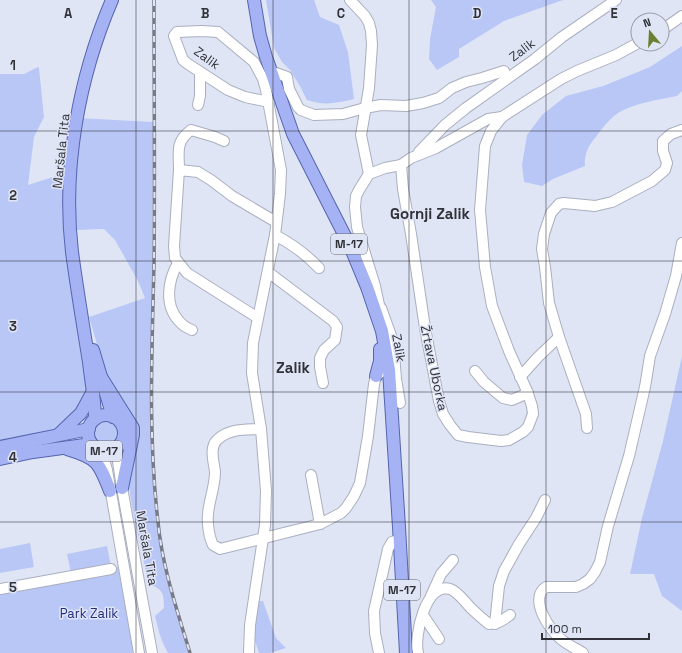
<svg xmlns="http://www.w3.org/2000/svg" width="682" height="653" font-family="'Space Grotesk',sans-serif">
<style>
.green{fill:#b9c7f6}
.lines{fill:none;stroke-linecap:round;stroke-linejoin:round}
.minor-casing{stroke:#aaafbf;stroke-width:12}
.major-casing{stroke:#5565ae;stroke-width:14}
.minor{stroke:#fff;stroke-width:10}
.major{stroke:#a5b3f4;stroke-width:12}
.rail-casing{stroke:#787b86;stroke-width:3.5}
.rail{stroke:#e0e5f6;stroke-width:2;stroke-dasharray:6;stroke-linecap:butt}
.grid{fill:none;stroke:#303238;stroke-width:1;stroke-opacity:0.55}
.labels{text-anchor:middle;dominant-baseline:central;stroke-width:3;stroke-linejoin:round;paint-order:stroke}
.shield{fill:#e0e5f6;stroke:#656871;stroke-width:1}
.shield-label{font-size:12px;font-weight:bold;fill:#303238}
.street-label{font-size:13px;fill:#303238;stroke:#e0e5f6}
.park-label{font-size:13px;fill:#242e7b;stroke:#e0e5f6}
.quarter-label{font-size:15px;font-weight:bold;fill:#303238;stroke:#e0e5f6}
.grid-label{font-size:13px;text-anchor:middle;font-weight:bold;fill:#303238;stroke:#e0e5f6;stroke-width:3;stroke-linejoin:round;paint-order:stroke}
</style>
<rect width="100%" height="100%" fill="#e0e5f6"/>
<g class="green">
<path d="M266,0H314L320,17L339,25L348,52L354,99C338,103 323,106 307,100L300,86L290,70L282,62L274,48Z"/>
<polygon points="431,0 563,0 504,21 459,49 459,57 437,70 429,59 430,39 436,7"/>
<path d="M682,46V91L677,96C657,100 635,103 618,113C609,119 601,130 595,138C588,146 584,155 585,166L553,179L542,186L524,182L522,165L527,135L542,115L566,96L603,86L650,67Z"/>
<polygon points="38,67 39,68 44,117 34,137 28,185 71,171 70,195 93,391 65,429 0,447 0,74 24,74"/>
<path d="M78,118L153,122L151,413L153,478L156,523L165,566L188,653H168C161,641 158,629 155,616L164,608C164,591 162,590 148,583L131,501L129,486L136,422L133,416L113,390L107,378L89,317L145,298L138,281L115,240L104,229L75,230Z"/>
<polygon points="682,356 682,611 662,596 654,574 630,574 642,518 663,441"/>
<circle cx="106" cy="433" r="16"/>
<polygon points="30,543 34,567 0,573 0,549"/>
<polygon points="107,546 111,566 71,573 67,554"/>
<polygon points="124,566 136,653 0,653 0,589"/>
<polygon points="255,601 263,601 276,638 286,648 270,653 259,653 252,632"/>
</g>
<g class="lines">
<defs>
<g id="minor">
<polyline points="350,0 365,16 369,23 371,31 372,45 369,88 361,135 369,174"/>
<polyline points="662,30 682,16"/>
<polyline points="270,71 287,77 289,89 298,107 301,110 314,115 343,114 365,108 381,105 406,106 423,103 439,98 452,88 466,82 482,78 504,71"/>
<polyline points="198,105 200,96 200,72"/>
<polyline points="419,152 445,125 466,108 535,59 562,37 616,0"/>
<polyline points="401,165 403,189 411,234 425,328 439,401 443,414 450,425 458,435 468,437 501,441 509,440 523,432 528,427 533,414 532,406 527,391 509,351 492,306 485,267 480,210 485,146 491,131 502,117"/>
<path d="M179,170C179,152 175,142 191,130L215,137L224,141"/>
<path d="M275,235C292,244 306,254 319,268"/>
<path d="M178,263C168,280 164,305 179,321C182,325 187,328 192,330"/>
<polyline points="268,272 333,321 337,327 335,340 324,350 320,358 320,367 323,383"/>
<polyline points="381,308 393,341 396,379 400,403"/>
<polyline points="380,316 379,305 375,286 357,227 355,207 356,196 359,190 369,174 385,168 401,165 411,158 436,148 488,119 502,117 561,79 577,71 616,55 638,43"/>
<polyline points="258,318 187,273 175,258 174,246 179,170 198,172 211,180 232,196 276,222"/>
<polyline points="475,371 484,382 503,398 512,400 528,393"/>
<polyline points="520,377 538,357 559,337"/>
<polyline points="587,428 586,414 559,337 549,303 545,267 542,249 544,234 551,213 559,204 564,203 595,206 612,202 652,181 665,170 667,163 663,151 663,141 671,134 682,130"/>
<path d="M261,429C246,430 229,428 217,440C209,448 214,462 215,472C215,487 209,500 208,514C207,523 209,537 213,545L220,549L320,524L341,513L346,508L354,496L360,483L368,436L374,384L376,376L381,372"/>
<polyline points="116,448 122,488 152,653"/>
<polyline points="101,450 107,470 139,653"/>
<polyline points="311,475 320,524"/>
<polyline points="0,589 111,569"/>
<polyline points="431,596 441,574 453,560"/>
<polyline points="423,615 439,639"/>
<polyline points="495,624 499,586 504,571 519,544 536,518 545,500"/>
<polyline points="249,653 250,625 265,525 266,491 261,429 252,373 253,343 275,235 280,194 281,170 266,90 263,79 254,62 218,32 202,31 177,32 174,36 183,60 188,64 228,90 245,97 269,102"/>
<polyline points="379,653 375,633 374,611 388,549 392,542 400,539"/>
<path d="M418,653C414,637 425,582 450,589C459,592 466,604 473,610C478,615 484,620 489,624C498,624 503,620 510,615"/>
<path d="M583,653C577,649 568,645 562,640C550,631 528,599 546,587H576L583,584L590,579L595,572L600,562L608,526L629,456L645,387L650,356L665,314L676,276L682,243"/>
</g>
<g id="major">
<polyline points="254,0 260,36 266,57 293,134 350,246 367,287 382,331 389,370 399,527 406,653"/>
<polyline points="93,350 113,417"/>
<polyline points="376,376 380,361 380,349"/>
<polyline points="101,377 133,428 133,435 122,488"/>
<circle cx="106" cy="433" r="18"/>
<path d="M95,419C95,400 91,381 89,362C83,325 77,289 72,252C62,168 79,77 112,0"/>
<polyline points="58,435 81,413 93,391"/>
<polyline points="0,447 89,429"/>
<path d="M67,449C97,458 99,462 110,491"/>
<polyline points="0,459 33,452 92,444"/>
</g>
</defs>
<use href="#minor" class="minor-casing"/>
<use href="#major" class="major-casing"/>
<use href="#minor" class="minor"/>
<use href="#major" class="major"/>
<defs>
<path id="rail" d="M154,0C154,88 155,176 154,264C152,350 148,436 158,522C162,566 177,610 190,653"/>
</defs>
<use href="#rail" class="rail-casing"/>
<use href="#rail" class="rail"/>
</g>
<path class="grid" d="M136,0V653M273,0V653M409,0V653M546,0V653M0,131H682M0,261H682M0,392H682M0,522H682"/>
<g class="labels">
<g class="shield">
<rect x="331" y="234" width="36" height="20" rx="3"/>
<rect x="86" y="441" width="36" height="20" rx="3"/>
<rect x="384" y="580" width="36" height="20" rx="3"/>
</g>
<g class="shield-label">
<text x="349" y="244">M-17</text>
<text x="104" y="451">M-17</text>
<text x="402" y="590">M-17</text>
</g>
<g class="street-label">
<text transform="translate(522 50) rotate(-37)">Zalik</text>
<text transform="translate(207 58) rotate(36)">Zalik</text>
<text transform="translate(61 151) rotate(-84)">Maršala Tita</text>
<text transform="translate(399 348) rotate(80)">Zalik</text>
<text transform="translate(434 368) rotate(78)">Žrtava Uborka</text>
<text transform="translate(147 548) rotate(80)">Maršala Tita</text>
</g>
<g class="park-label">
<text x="89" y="613">Park Zalik</text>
</g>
<g class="quarter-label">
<text x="430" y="213">Gornji Zalik</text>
<text x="293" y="367">Zalik</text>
</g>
</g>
<g class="grid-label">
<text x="68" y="18">A</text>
<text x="205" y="18">B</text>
<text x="341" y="18">C</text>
<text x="477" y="18">D</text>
<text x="614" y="18">E</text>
<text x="13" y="70">1</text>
<text x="13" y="200">2</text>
<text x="13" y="331">3</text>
<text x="13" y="462">4</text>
<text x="13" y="592">5</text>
</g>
<g transform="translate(650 32) rotate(342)"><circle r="19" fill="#e0e5f6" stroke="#9a9daa"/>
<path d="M0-3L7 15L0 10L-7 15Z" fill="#6b7f30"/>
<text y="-6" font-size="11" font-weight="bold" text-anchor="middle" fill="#303238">N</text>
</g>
<path d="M542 633v6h107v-6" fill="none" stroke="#303238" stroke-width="2"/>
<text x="548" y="633" font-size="12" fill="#303238" stroke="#e0e5f6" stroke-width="3" paint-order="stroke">100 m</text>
</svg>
